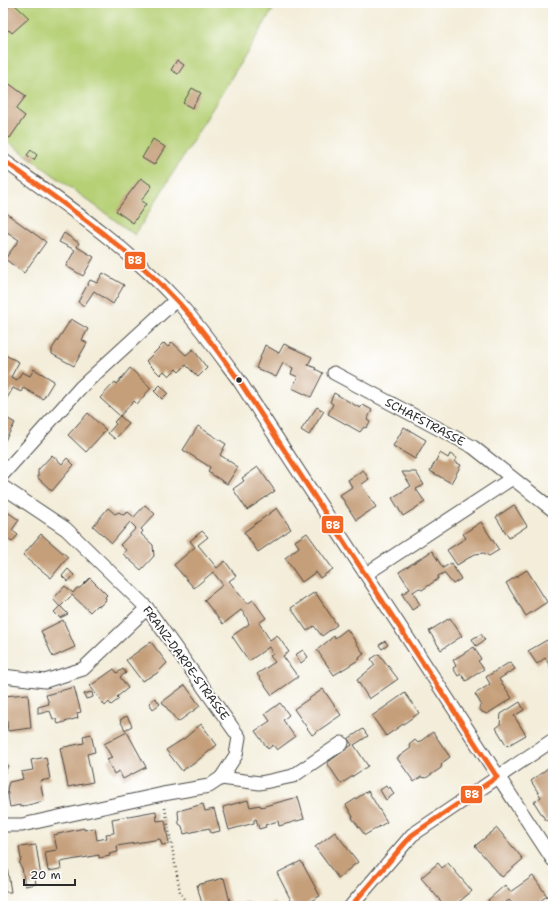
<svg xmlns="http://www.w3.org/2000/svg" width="556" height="909" font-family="'Shantell Sans',sans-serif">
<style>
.green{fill:#b6d076;stroke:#707e50}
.building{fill:#c59f7a}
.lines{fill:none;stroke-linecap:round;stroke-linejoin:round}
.street-casing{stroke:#494845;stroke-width:15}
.path{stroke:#494845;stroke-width:2.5;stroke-dasharray:1 3;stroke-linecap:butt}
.street{stroke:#fff;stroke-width:13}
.bus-1-casing{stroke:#fff;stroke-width:8}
.bus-1{stroke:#f26522;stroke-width:5}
.bus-dot{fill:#2b2b2b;stroke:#fff;stroke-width:1.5}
.labels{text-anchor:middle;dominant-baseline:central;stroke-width:3.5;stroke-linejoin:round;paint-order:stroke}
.street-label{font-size:12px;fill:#2b2b2b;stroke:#fff}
.line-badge{stroke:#fff;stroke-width:1.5}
.badge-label{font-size:11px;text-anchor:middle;font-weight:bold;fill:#fff}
</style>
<rect width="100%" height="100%" fill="#fff"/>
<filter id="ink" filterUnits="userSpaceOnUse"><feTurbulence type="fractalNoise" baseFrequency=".025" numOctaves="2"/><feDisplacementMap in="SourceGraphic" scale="8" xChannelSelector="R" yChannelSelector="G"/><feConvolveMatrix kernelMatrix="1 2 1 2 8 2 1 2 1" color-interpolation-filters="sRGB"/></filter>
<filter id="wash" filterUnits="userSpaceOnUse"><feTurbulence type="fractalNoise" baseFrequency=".012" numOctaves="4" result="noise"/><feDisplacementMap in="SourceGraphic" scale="16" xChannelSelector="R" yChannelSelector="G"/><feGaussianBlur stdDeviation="0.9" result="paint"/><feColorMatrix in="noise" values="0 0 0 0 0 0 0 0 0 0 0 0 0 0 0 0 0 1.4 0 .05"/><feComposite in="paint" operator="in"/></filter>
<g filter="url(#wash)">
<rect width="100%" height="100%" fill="#f3edd9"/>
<polygon class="green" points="3,3 277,3 135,235 3,138"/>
<g id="blocks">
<g class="building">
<polygon points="13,3 29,18 12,33 9,30 3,35 3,12"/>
<polygon points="177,60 184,65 178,74 171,70"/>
<polygon points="4,80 26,96 16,109 25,116 10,138 3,133"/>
<polygon points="192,88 201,93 192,108 183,103"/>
<polygon points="153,139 165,147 154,165 142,158"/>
<polygon points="31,150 37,155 34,160 27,155"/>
<polygon points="141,178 152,186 141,201 146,204 133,223 116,211"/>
<polygon points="3,211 46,242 24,273 5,259 19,240 7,232 3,237"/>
<polygon points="64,233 79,243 77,247 94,257 83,276 66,266 75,250 59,242"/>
<polygon points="103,273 124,285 113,304 94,291 84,306 78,302 90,280 97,283"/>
<polygon points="71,319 88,329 82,340 87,343 74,366 52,354 52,349"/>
<polygon points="172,342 186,355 193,349 207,368 198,377 186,365 179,372 176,369 169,376 164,371 160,375 146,361 164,343 168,347"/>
<polygon points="284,344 312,357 308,365 316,368 315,369 323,373 311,397 292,388 298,377 291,374 293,368 283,363 276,377 256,368 265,345 279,353"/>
<polygon points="3,354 19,362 11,377 17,380 22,372 30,376 34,369 54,381 43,399 23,388 21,392 13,388 6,400 3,399 5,386 3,385"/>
<polygon points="130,368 151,388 137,404 134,401 120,416 129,424 115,439 108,433 116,424 114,422 120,416 100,398 115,382 117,384"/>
<polygon points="160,385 168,393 162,399 154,391"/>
<polygon points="334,393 360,408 363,405 372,410 367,420 370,422 366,428 364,427 360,432 328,414 333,404 330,402"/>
<polygon points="317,407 324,411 309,435 301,430"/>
<polygon points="88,413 106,430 86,452 68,435"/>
<polygon points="3,416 15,423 3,444"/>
<polygon points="198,426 226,444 220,455 238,467 227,484 208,472 210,467 183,450"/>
<polygon points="404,427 426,440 415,459 393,446"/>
<polygon points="440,453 448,458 450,454 457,458 455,462 461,465 451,483 430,471"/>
<polygon points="52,455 62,464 67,458 74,465 52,491 38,478 38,470"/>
<polygon points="258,467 275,491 247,510 233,489 244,481 242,478"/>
<polygon points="363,470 369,479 361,485 376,507 356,520 340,495 352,487 348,480"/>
<polygon points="402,472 416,472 424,485 416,489 425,502 403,516 392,498 411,486"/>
<polygon points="145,505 155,514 141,529 143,531 141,534 153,545 154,556 141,570 123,554 126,550 120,545 136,528 130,522 112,543 93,526 108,508 115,514 119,512 123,515 128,512 134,517"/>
<polygon points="514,505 527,526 509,538 496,517"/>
<polygon points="277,508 291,529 258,552 244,532"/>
<polygon points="3,509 19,520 12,530 18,535 12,542 6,538 3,542"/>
<polygon points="481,522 499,550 489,556 484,553 475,554 457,565 447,550 466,538 463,534"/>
<polygon points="202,531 208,537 198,545 217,568 225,561 236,576 229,581 247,604 253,600 266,618 259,623 270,640 277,635 289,652 283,656 298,677 272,695 257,674 275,662 270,656 273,654 269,647 249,661 232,636 249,624 246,616 241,610 223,624 204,600 223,585 213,572 194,588 174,565 195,547 190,541"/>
<polygon points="307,533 333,569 320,578 316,572 302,582 285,558 299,547 295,541"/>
<polygon points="41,534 68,557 51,578 23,555"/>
<polygon points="432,551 443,568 451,563 461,579 453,584 444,573 438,576 438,579 422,590 419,588 413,592 420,605 412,610 402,594 410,589 399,572"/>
<polygon points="68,569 74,575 68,582 62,576"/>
<polygon points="527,570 547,602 526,616 506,583"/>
<polygon points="90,578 107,595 105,597 106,600 100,606 97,605 90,612 72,595 60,607 53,599 65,586 73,593 77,588 80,588"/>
<polygon points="315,592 337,625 322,636 314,626 307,631 291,608"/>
<polygon points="60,606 68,614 60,618 54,612"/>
<polygon points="450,618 462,636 441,650 429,631"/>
<polygon points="63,620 75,647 53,657 41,631"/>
<polygon points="347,629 364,654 359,658 360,659 334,675 317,650 334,636 335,638"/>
<polygon points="481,634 485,640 476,646 472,639"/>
<polygon points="547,640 553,649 553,671 545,658 537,664 528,651"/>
<polygon points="385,641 388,645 382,649 379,645"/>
<polygon points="151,642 167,663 156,674 142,681 126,660"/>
<polygon points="474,647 481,659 478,661 484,669 466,681 461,674 458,676 453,668 456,666 453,660"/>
<polygon points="303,650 308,657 301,663 295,655"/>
<polygon points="379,654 398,679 369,699 357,680 375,665 371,659"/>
<polygon points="510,662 515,669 499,679 512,698 487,714 482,712 479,708 481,704 475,694 490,684 486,677"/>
<polygon points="114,669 117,673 123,669 126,673 120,677 128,688 117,697 119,699 111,705 109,702 105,706 90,686"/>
<polygon points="185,685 200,706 178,722 162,702"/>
<polygon points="74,687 81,712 77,713 78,718 58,724 56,719 53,719 50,711 38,714 38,707 49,704 46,695"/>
<polygon points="323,689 341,715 312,735 294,709"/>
<polygon points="92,692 93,697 86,699 84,694"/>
<polygon points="405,693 419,713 386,736 372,716"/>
<polygon points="28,694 31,728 8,731 6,713 3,714 3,696"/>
<polygon points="155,698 160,704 153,709 149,703"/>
<polygon points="520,702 524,710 514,716 526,735 507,746 496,728 500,725 501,714"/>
<polygon points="280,703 289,715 283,720 295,737 277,750 273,745 268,749 255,731 270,721 265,714"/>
<polygon points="127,716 132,726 125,730 120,720"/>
<polygon points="201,724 217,745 192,765 190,765 182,771 166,750 185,738"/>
<polygon points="363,729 368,736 354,745 368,766 341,784 327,763 352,745 348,739"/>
<polygon points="127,732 146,767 123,779 119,771 114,774 107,760 112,758 104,744"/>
<polygon points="433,732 450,757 442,763 441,768 426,778 421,777 414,782 397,758 411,748 409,745 415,740 418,743"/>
<polygon points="91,734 95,752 87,754 93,782 68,787 60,748 84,743 83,736"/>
<polygon points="46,757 50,779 40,781 44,801 20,807 20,805 10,807 7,789 9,782 23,779 21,772 33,770 31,760"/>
<polygon points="3,763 8,765 3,777"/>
<polygon points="553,764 553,800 550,802 553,806 553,816 546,821 534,802 541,797 531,781"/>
<polygon points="386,786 388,789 390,787 394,794 386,800 380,790"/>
<polygon points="368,791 387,822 365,835 352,818 353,817 346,805"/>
<polygon points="298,797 304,819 279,826 278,821 265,825 266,827 259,829 256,819 254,820 254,823 229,830 223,807 248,800 250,807 260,805 261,807"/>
<polygon points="203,804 205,811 214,809 220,831 211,833 209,828 184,834 182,826 179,824 178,811"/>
<polygon points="156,811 157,821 165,820 169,844 162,845 160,839 117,846 118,852 109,854 110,856 99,858 99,855 60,862 61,869 48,871 45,852 57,850 54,835 84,828 84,830 95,828 97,840 107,838 106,834 114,833 112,819"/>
<polygon points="497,828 523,859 502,877 475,846"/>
<polygon points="335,832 358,862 338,878 315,847"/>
<polygon points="36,845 41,877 35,878 36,884 25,886 22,868 19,864 21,859 19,847"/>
<polygon points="3,854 5,854 11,892 3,892"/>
<polygon points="301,861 320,896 301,906 294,906 277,873"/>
<polygon points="438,863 442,868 448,863 472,891 454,906 445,906 421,878"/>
<polygon points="533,876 547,896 533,906 514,906 509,900 501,906 492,906 488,900 505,885 510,892"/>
<polygon points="224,878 231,906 208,906 207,903 202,904 197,885"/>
<polygon points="248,901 250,906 236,906"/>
<polygon points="275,902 276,906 265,906"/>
</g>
</g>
</g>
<g filter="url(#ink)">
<use href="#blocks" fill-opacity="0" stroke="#494845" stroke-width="1"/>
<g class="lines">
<defs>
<g id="street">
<path d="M3,160C63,203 125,245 176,300C198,324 218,352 238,379L553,860"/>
<polyline points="334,373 473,447 553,510"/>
<polyline points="3,474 81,387 176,300"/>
<polyline points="3,487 66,529 147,608 239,737 236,755 221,778 209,786 163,794 22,825 3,825"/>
<polyline points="366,574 511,479"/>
<polyline points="3,676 45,681 83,669 147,608"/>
<polyline points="221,778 260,783 293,776 342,743"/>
<polyline points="351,906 412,835 553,740"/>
</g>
</defs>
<use href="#street" class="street-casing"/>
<polyline class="path" points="165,808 180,892 188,906"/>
<use href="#street" class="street"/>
<defs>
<path id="bus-1" d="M3,160C63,203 125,245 176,300C199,324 218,352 238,379L497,777L412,835L351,906"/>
</defs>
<use href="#bus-1" class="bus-1-casing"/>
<use href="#bus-1" class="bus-1"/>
</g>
</g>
<circle class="bus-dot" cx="239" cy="380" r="3.5"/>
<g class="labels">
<g class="street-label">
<text transform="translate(425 422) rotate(28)">SCHAFSTRASSE</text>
<text transform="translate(186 663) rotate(54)">FRANZ-DARPE-STRASSE</text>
</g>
</g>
<g class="line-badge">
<rect x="124" y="251" width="22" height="19" rx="4" fill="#f26522"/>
<rect x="321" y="515" width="23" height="19" rx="4" fill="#f26522"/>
<rect x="460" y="785" width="23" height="19" rx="4" fill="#f26522"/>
</g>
<g class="badge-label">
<text x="135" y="264">B8</text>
<text x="333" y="529">B8</text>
<text x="472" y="798">B8</text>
</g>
<rect width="556" height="909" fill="none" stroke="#fff" stroke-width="16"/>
<path d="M24 879v6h51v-6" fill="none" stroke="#2b2b2b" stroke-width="2"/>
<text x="30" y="879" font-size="12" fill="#2b2b2b" stroke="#ffffff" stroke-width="3" paint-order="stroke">20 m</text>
</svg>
